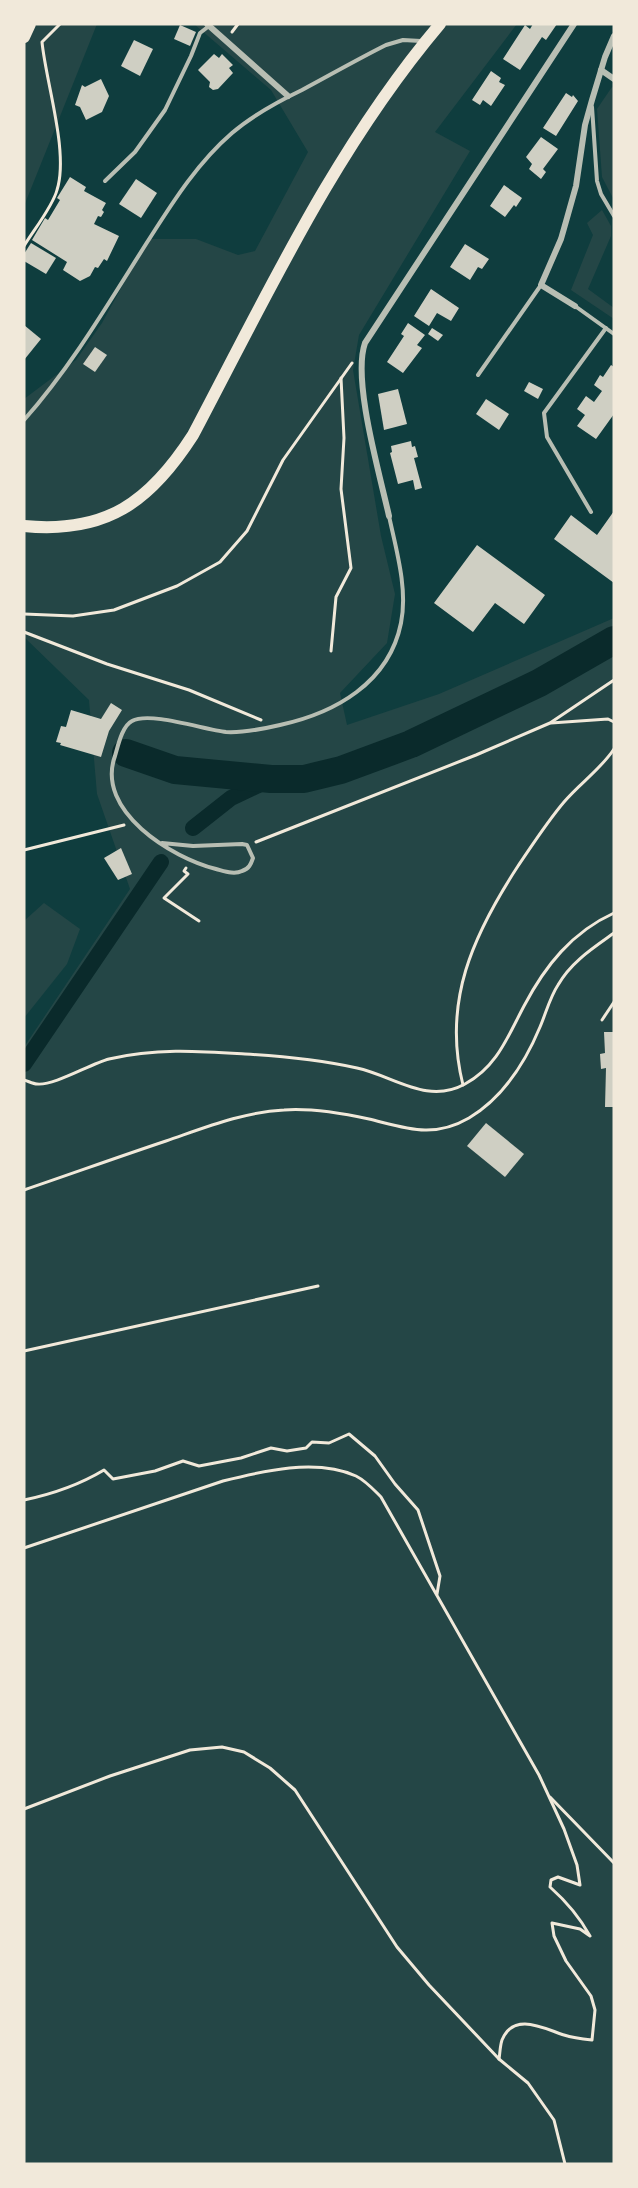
<svg xmlns="http://www.w3.org/2000/svg" width="638" height="2188" font-family="'Noto Sans',sans-serif">
<style>
.green{fill:#244646}
.lines{fill:none;stroke-linecap:round;stroke-linejoin:round}
.canal{stroke:#0a2a2b;stroke-width:16}
.river{stroke:#0a2a2b;stroke-width:28}
.building{fill:#cfcfc3}
.path{stroke:#f1e9da;stroke-width:3}
.service{stroke:#b8beb3;stroke-width:4}
.minor{stroke:#b8beb3;stroke-width:6}
.primary{stroke:#f1e9da;stroke-width:12}
</style>
<rect width="100%" height="100%" fill="#0f3d3e"/>
<g class="green">
<polygon points="24,24 97,24 24,206"/>
<polygon points="194,24 517,24 435,132 470,151 359,335 353,370 381,536 395,594 387,643 340,693 347,725 439,694 614,618 614,2164 24,2164 24,1047 130,889 97,794 89,700 24,637 24,399 76,360 102,323 148,239 196,239 238,255 255,251 308,152 271,90"/>
<polygon points="612,87 614,88 614,200 602,177 597,109"/>
<polygon points="602,210 611,226 611,236 588,289 614,308 614,319 571,290 593,235 587,223"/>
<polygon points="44,903 80,929 67,964 24,1018 24,921"/>
</g>
<g class="lines">
<g class="canal">
<polyline points="193,828 231,798 271,779"/>
<polyline points="24,1064 161,862"/>
</g>
<polyline class="river" points="126,753 175,770 271,779 304,779 341,770 411,744 539,683 614,640"/>
</g>
<g class="building">
<polygon points="533,24 557,24 546,40 542,37 520,70 503,59 525,25 530,29"/>
<polygon points="180,25 196,32 190,46 174,39"/>
<polygon points="134,40 153,49 140,76 121,66"/>
<polygon points="214,54 219,58 222,54 233,65 229,68 233,73 218,89 213,90 209,87 210,82 198,70"/>
<polygon points="491,71 501,78 499,82 505,85 491,106 483,100 480,105 472,100"/>
<polygon points="101,79 109,96 102,112 86,120 80,107 75,105 82,85 85,87"/>
<polygon points="566,93 572,97 573,95 578,101 556,136 543,128"/>
<polygon points="541,137 558,149 543,169 546,172 541,179 529,169 532,164 526,157"/>
<polygon points="70,177 86,187 84,191 106,203 102,210 104,212 101,217 98,216 94,224 119,236 107,261 104,259 98,268 95,267 90,276 80,281 63,270 67,262 32,240 45,218 48,220 60,200 57,198"/>
<polygon points="136,179 157,193 141,218 119,204"/>
<polygon points="504,185 522,198 516,207 514,205 505,217 490,206"/>
<polygon points="31,243 56,258 46,274 24,261 24,254"/>
<polygon points="465,244 489,259 482,269 478,267 470,280 450,267"/>
<polygon points="431,289 459,308 451,321 437,313 429,326 414,316"/>
<polygon points="408,323 425,335 417,345 422,348 403,373 387,362 404,336 401,334"/>
<polygon points="24,325 41,339 24,360"/>
<polygon points="432,328 443,335 438,341 428,334"/>
<polygon points="95,347 107,355 95,372 83,364"/>
<polygon points="611,365 614,367 614,414 596,439 577,426 585,415 577,409 586,396 594,402 602,391 594,385 600,375 603,377"/>
<polygon points="529,382 543,389 538,399 524,391"/>
<polygon points="398,389 407,424 384,430 378,394"/>
<polygon points="486,399 509,414 499,430 476,414"/>
<polygon points="411,441 412,447 415,446 418,457 414,458 422,488 415,490 413,480 398,484 390,453 392,452 391,446"/>
<polygon points="614,511 614,583 554,539 571,515 597,535"/>
<polygon points="477,545 545,595 524,624 495,603 473,632 434,603"/>
<polygon points="111,703 122,710 109,731 101,757 60,745 61,743 56,742 61,726 66,727 71,710 101,719"/>
<polygon points="121,848 132,874 118,880 104,858"/>
<polygon points="604,1032 614,1032 614,1107 605,1107 606,1068 601,1069 600,1054 605,1053"/>
<polygon points="486,1123 524,1154 505,1177 467,1146"/>
</g>
<g class="lines">
<g class="path">
<polyline points="232,32 238,24"/>
<path d="M24,246C33,231 53,206 57,190C69,152 46,83 42,42L60,24"/>
<polyline points="24,614 73,616 114,610 177,586 220,562 247,531 283,460 352,363"/>
<polyline points="24,632 107,664 189,690 261,720"/>
<polyline points="331,651 336,597 351,568 341,489 344,438 341,378"/>
<polyline points="551,723 608,719 614,722"/>
<polyline points="256,842 476,755 550,723 614,680"/>
<polyline points="24,850 124,825"/>
<polyline points="186,868 184,871 188,874 164,898 199,921"/>
<polyline points="602,1020 614,1002"/>
<path d="M24,1080C28,1081 33,1084 37,1084C54,1086 90,1064 109,1059C156,1048 198,1051 245,1054C282,1056 321,1060 357,1068C394,1076 427,1105 465,1084C497,1067 508,1036 524,1006C545,966 572,932 614,913"/>
<path d="M463,1085C442,1002 473,935 518,866C533,844 547,822 564,802C579,784 601,769 614,749"/>
<path d="M24,1190C71,1174 118,1157 166,1141C204,1128 243,1112 284,1110C312,1108 341,1113 369,1119C406,1128 433,1139 469,1118C504,1097 525,1063 540,1027C546,1013 550,997 558,985C571,962 593,948 614,933"/>
<polyline points="24,1351 318,1286"/>
<path d="M24,1500C53,1494 79,1485 104,1470L113,1479L155,1471L183,1461L199,1466L241,1458L271,1448L287,1451L306,1448L312,1442L329,1443L349,1434L375,1456L395,1484L418,1510L440,1576L437,1594"/>
<path d="M24,1548L223,1481C263,1471 316,1458 356,1476C366,1481 373,1489 381,1497L539,1775L564,1829L577,1865L580,1885L558,1877L551,1880L550,1887C567,1902 579,1916 590,1936L580,1929L552,1923L554,1936L566,1961L591,1996L595,2010L592,2040C582,2039 573,2038 564,2035C545,2029 514,2011 502,2040C500,2046 500,2053 499,2059"/>
<polyline points="550,1797 614,1863"/>
<polyline points="24,1809 110,1776 190,1750 222,1747 244,1752 270,1768 295,1790 397,1947 429,1985 499,2059 528,2083 554,2120 565,2164"/>
</g>
<g class="service">
<polyline points="592,107 597,181 601,194 614,216"/>
<polyline points="105,181 135,152 165,110 191,56 200,33 209,26"/>
<polyline points="575,306 614,334"/>
<polyline points="478,375 541,285"/>
<path d="M24,420C71,367 108,304 146,244C171,205 196,164 232,133C253,115 277,102 302,90C330,75 358,59 386,45L403,40L421,41"/>
<polyline points="591,512 547,437 544,413 606,328"/>
<path d="M162,843L193,846L242,844L247,845L253,858C251,864 249,869 242,871C234,875 224,871 216,869C172,858 95,811 115,756C118,746 122,726 132,721C150,711 205,730 226,732C244,733 263,729 280,725C335,713 389,683 401,623C408,589 396,549 389,516"/>
</g>
<g class="minor">
<polyline points="207,24 288,96"/>
<polyline points="601,70 614,79"/>
<polyline points="575,306 541,285 561,239 567,218 576,186 585,125 592,100 605,57 614,36"/>
<path d="M389,516C380,475 352,380 365,343L574,24"/>
</g>
<g class="primary">
<polyline points="24,37 30,24"/>
<path d="M24,526C106,534 150,502 193,435C268,293 336,147 440,24"/>
</g>
</g>
<rect width="638" height="2188" fill="none" stroke="#f1e9da" stroke-width="51"/>
</svg>
